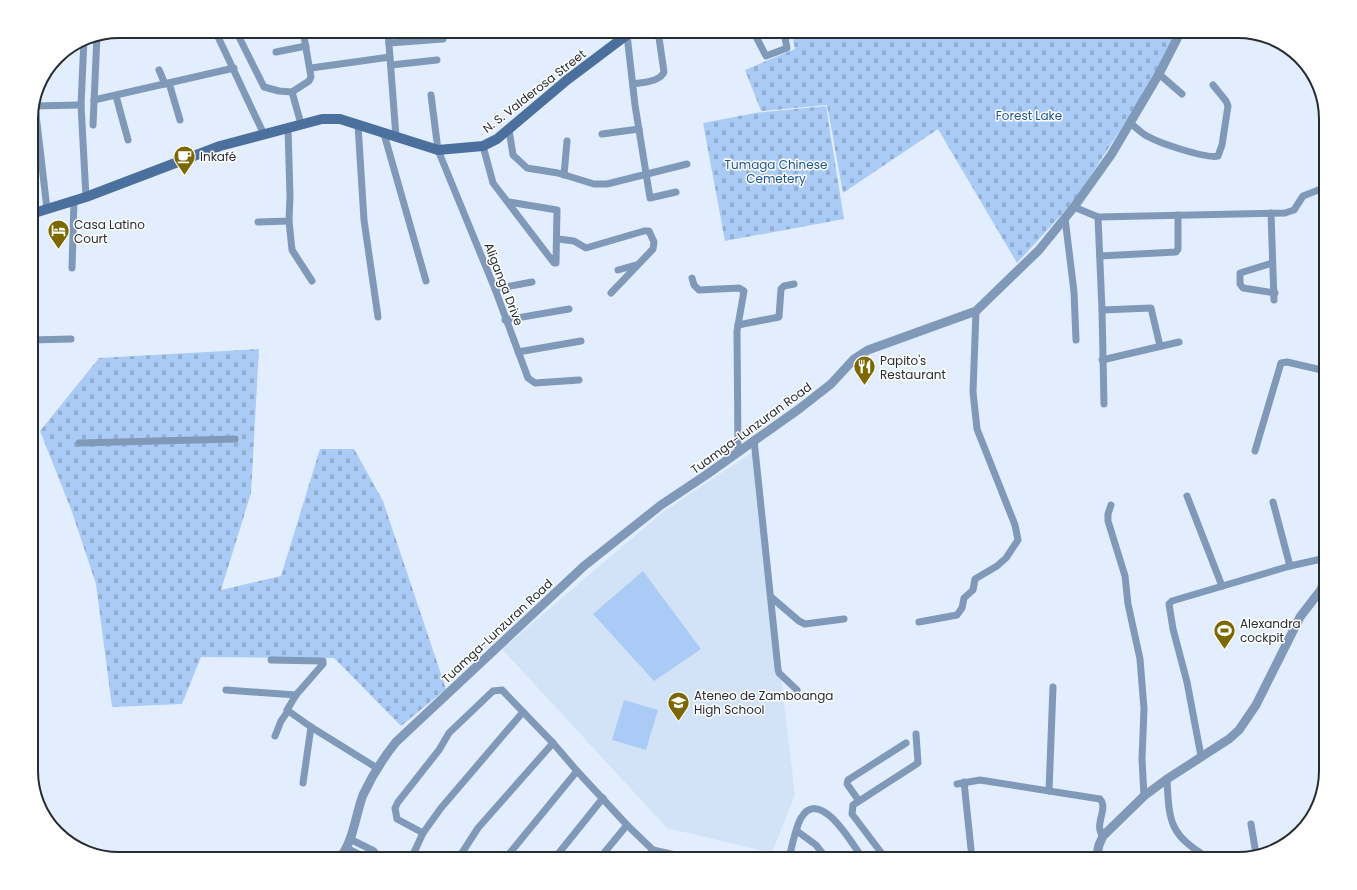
<svg xmlns="http://www.w3.org/2000/svg" width="1357" height="890" font-family="Poppins,sans-serif">
<style>
.built{fill:#d2e3f8}
.cemetery{fill:url(#cemetery-stones)}
.pitch{fill:#aacbf6}
.lines{fill:none;stroke-linecap:round;stroke-linejoin:round}
.minor{stroke:#8099b9;stroke-width:7}
.tertiary{stroke:#8099b9;stroke-width:9}
.secondary{stroke:#4c709e;stroke-width:10}
.labels{text-anchor:middle;dominant-baseline:central;stroke-width:3;stroke-linejoin:round;paint-order:stroke}
.street-label{font-size:12px;fill:#272c31;stroke:#fff}
.park-label{font-size:12px;fill:#1a5496;stroke:#fff}
.poi-label{font-size:12px;fill:#272c31;stroke:#fff;text-anchor:start}
.rim{fill:none;stroke:#272c31;stroke-width:2}
</style>
<defs>
<pattern id="cemetery-stones" width="16" height="16" patternUnits="userSpaceOnUse"><rect width="16" height="16" fill="#aacbf6"/><path d="M2 7V4a2 2 0 0 1 4 0v3zM10 15v-3a2 2 0 0 1 4 0v3z" fill="#92aed3"/></pattern>
</defs>
<rect width="100%" height="100%" fill="#e2eefd"/>
<polygon class="built" points="754,451 795,795 772,853 667,828 502,649 663,512"/>
<g class="cemetery">
<polygon points="807,31 1178,31 1153,79 1075,200 1017,263 938,129 843,193 827,105 761,111 745,70 795,49 793,40"/>
<polygon points="826,106 844,219 725,241 703,123 755,113"/>
<polygon points="259,349 251,493 221,590 281,576 320,449 354,449 383,501 446,689 401,726 334,658 201,657 182,704 112,707 96,584 71,509 40,431 99,358"/>
</g>
<g class="pitch">
<polygon points="643,571 701,649 654,681 593,614"/>
<polygon points="624,700 658,710 646,750 612,740"/>
</g>
<g class="lines">
<g class="minor">
<path d="M215,31C232,65 247,100 264,134"/>
<polyline points="236,31 264,87 279,91 292,92"/>
<polyline points="388,31 396,137"/>
<polyline points="753,31 766,56 787,48 785,38 794,31"/>
<polyline points="627,35 635,105 650,198 676,192"/>
<polyline points="84,39 81,105 86,197"/>
<polyline points="389,43 443,39"/>
<polyline points="276,52 306,46"/>
<polyline points="391,65 437,60"/>
<polyline points="311,68 390,57"/>
<polyline points="159,70 165,84"/>
<polyline points="1159,74 1182,94"/>
<polyline points="42,80 35,106 47,209"/>
<polyline points="169,83 180,120"/>
<path d="M633,84C643,82 660,82 664,72L658,31"/>
<polyline points="431,95 438,150 495,289 528,378 535,383 579,380"/>
<polyline points="116,96 128,140"/>
<polyline points="94,100 234,68"/>
<polyline points="33,106 81,105"/>
<path d="M1130,123C1136,127 1141,133 1147,136C1159,143 1206,159 1218,156L1222,145L1228,106L1226,101L1213,85"/>
<polyline points="301,124 292,92 309,81 311,77 303,31"/>
<polyline points="93,125 97,35"/>
<polyline points="358,125 364,220 378,317"/>
<polyline points="288,128 290,196 289,221 292,250 312,281"/>
<polyline points="509,130 513,155 527,168 558,173 594,184 607,184 687,164"/>
<polyline points="384,134 426,281"/>
<polyline points="602,134 639,129"/>
<polyline points="483,146 493,183 554,263 556,263 557,210 509,202"/>
<polyline points="564,175 567,141"/>
<polyline points="1074,207 1098,217 1285,213 1294,210 1303,196 1326,187"/>
<polyline points="1271,213 1274,300"/>
<polyline points="1098,217 1102,310 1104,404"/>
<polyline points="1065,218 1074,292 1076,340"/>
<polyline points="258,222 289,221"/>
<polyline points="558,239 574,241 586,248 644,231 649,231 654,242 653,249 611,293"/>
<polyline points="1100,256 1176,252 1178,249 1178,215"/>
<polyline points="1272,263 1240,273 1240,284 1243,288 1275,293"/>
<polyline points="72,268 74,201"/>
<polyline points="31,270 32,274"/>
<polyline points="618,270 636,265"/>
<polyline points="692,278 694,285 699,290 739,288 744,291 737,331 738,451"/>
<polyline points="495,289 532,282"/>
<polyline points="1102,310 1151,308 1160,346"/>
<polyline points="505,320 569,309"/>
<polyline points="738,325 779,317 781,289 784,286 794,284"/>
<polyline points="31,340 71,339"/>
<polyline points="518,352 581,341"/>
<polyline points="1102,360 1179,342"/>
<polyline points="754,440 778,669 779,673 797,690"/>
<polyline points="79,443 235,439"/>
<polyline points="1255,451 1281,363 1287,362 1326,371"/>
<polyline points="1187,496 1222,586"/>
<polyline points="1273,502 1290,566"/>
<polyline points="1111,505 1108,514 1108,521 1125,576 1128,604 1140,659 1144,709 1142,759 1144,796"/>
<polyline points="771,597 799,621 805,624 844,619"/>
<polyline points="919,622 957,615 962,608 964,598 973,590 975,579 997,566 1006,558 1018,540 1015,525 977,429 973,392 976,311"/>
<polyline points="271,660 323,661 323,664 296,695 287,710 311,727 377,768"/>
<polyline points="226,690 296,695"/>
<polyline points="275,736 281,721 288,711"/>
<polyline points="1201,756 1187,682 1173,629 1169,604 1172,601 1290,566 1326,558"/>
<path d="M1167,779C1169,824 1170,835 1210,859"/>
<polyline points="964,782 971,849"/>
<polyline points="303,783 311,727"/>
<path d="M957,784L980,780L1100,799C1109,809 1093,825 1103,836"/>
<polyline points="1049,791 1053,687"/>
<polyline points="859,801 847,784 848,780 906,743"/>
<polyline points="1251,824 1256,854"/>
<polyline points="797,831 816,845 827,859"/>
<polyline points="423,833 397,819 395,808 398,802 439,750 449,733 493,691 502,690 553,743 577,771 627,825 653,850 693,859"/>
<polyline points="350,839 374,851 380,859"/>
<polyline points="347,848 368,859"/>
<polyline points="411,859 423,833 441,808 523,712"/>
<polyline points="458,859 478,828 553,743"/>
<polyline points="505,859 577,771"/>
<polyline points="554,859 603,798"/>
<polyline points="599,859 627,825"/>
<polyline points="646,859 653,850"/>
<polyline points="743,859 745,857"/>
<path d="M789,859C792,846 795,829 801,818C820,786 853,845 863,859"/>
<polyline points="886,859 852,814 853,805 918,763 916,734"/>
</g>
<g class="tertiary">
<polyline points="1326,447 1324,486 1326,535"/>
<path d="M339,859C354,841 355,816 363,795C372,776 383,758 396,742L584,566L661,505L706,475L799,409L831,384L854,359L868,350L976,311L1039,250L1074,207L1111,155L1159,74L1181,31"/>
<polyline points="1096,859 1099,845 1103,836 1144,796 1167,779 1229,739 1239,730 1256,705 1300,617 1320,591 1326,579"/>
</g>
<polyline class="secondary" points="31,214 86,197 220,146 322,119 340,119 438,150 483,146 497,139 567,80 632,31"/>
</g>
<defs>
<symbol id="cafe-pin" viewBox="-11 -11 22 30"><path d="M0 17L-7.5 6A9.5 9.5 0 1 1 7.5 6Z" fill="#7c6800" stroke="#fff"/><path d="M-5.5-4.5H6V0H3Q3 3.5 0 3.5H-2.5Q-5.5 3.5-5.5 0ZM3-3.2v2h1.7v-2ZM-6 4.5H4V6H-6Z" fill="#fff"/></symbol>
<symbol id="hotel-pin" viewBox="-11 -11 22 30"><path d="M0 17L-7.5 6A9.5 9.5 0 1 1 7.5 6Z" fill="#7c6800" stroke="#fff"/><path d="M-6-4.5h1.5V1H6V5H4.5V3h-9V5H-6ZM-4 0a1.8 1.8 0 1 1 3.6 0ZM.5 0V-2.5h3Q6-2.5 6 0Z" fill="#fff"/></symbol>
<symbol id="restaurant-pin" viewBox="-11 -11 22 30"><path d="M0 17L-7.5 6A9.5 9.5 0 1 1 7.5 6Z" fill="#7c6800" stroke="#fff"/><path d="M-5-6h1v4h1v-4h1v4h1v-4h1v5L-1.5 .5V6h-2V.5L-5-1ZM5-6V6H3V1.5H1.5Q1.5-4 5-6Z" fill="#fff"/></symbol>
<symbol id="stadium-pin" viewBox="-11 -11 22 30"><path d="M0 17L-7.5 6A9.5 9.5 0 1 1 7.5 6Z" fill="#7c6800" stroke="#fff"/><path d="M0-5a6.5 5 0 1 0 0 10a6.5 5 0 1 0 0-10ZM-3.5-1.8h7v3.6h-7Z" fill="#fff"/></symbol>
<symbol id="school-pin" viewBox="-11 -11 22 30"><path d="M0 17L-7.5 6A9.5 9.5 0 1 1 7.5 6Z" fill="#7c6800" stroke="#fff"/><path d="M0-5L7-2L0 1L-7-2ZM-4 1L0 2.5L4 1V4Q0 6-4 4Z" fill="#fff"/></symbol>
</defs>
<g fill-rule="evenodd">
<use href="#cafe-pin" x="172" y="144" width="25" height="34"/>
<use href="#hotel-pin" x="46" y="218" width="25" height="34"/>
<use href="#restaurant-pin" x="852" y="354" width="25" height="34"/>
<use href="#stadium-pin" x="1212" y="618" width="25" height="34"/>
<use href="#school-pin" x="666" y="690" width="25" height="34"/>
</g>
<g class="labels">
<g class="street-label">
<text transform="translate(534 91) rotate(-38)">N. S. Valderosa Street</text>
<text transform="translate(504 284) rotate(69)">Aliganga Drive</text>
<text transform="translate(751 428) rotate(-36)">Tuamga-Lunzuran Road</text>
<text transform="translate(497 631) rotate(-43)">Tuamga-Lunzuran Road</text>
</g>
<g class="park-label">
<text x="1029" y="115">Forest Lake</text>
<text x="776" y="164">Tumaga Chinese<tspan x="776" dy="14">Cemetery</tspan></text>
</g>
<g class="poi-label">
<text x="200" y="156">Inkafé</text>
<text x="74" y="224">Casa Latino<tspan x="74" dy="14">Court</tspan></text>
<text x="880" y="360">Papito's<tspan x="880" dy="14">Restaurant</tspan></text>
<text x="1240" y="623">Alexandra<tspan x="1240" dy="14">cockpit</tspan></text>
<text x="694" y="695">Ateneo de Zamboanga<tspan x="694" dy="14">High School</tspan></text>
</g>
</g>
<path d="M0 0H1357V890H0ZM119 38H1238A81 81 0 0 1 1319 119V771A81 81 0 0 1 1238 852H119A81 81 0 0 1 38 771V119A81 81 0 0 1 119 38Z" fill="#fff" fill-rule="evenodd"/>
<path class="rim" d="M119 38H1238A81 81 0 0 1 1319 119V771A81 81 0 0 1 1238 852H119A81 81 0 0 1 38 771V119A81 81 0 0 1 119 38Z"/>
</svg>
